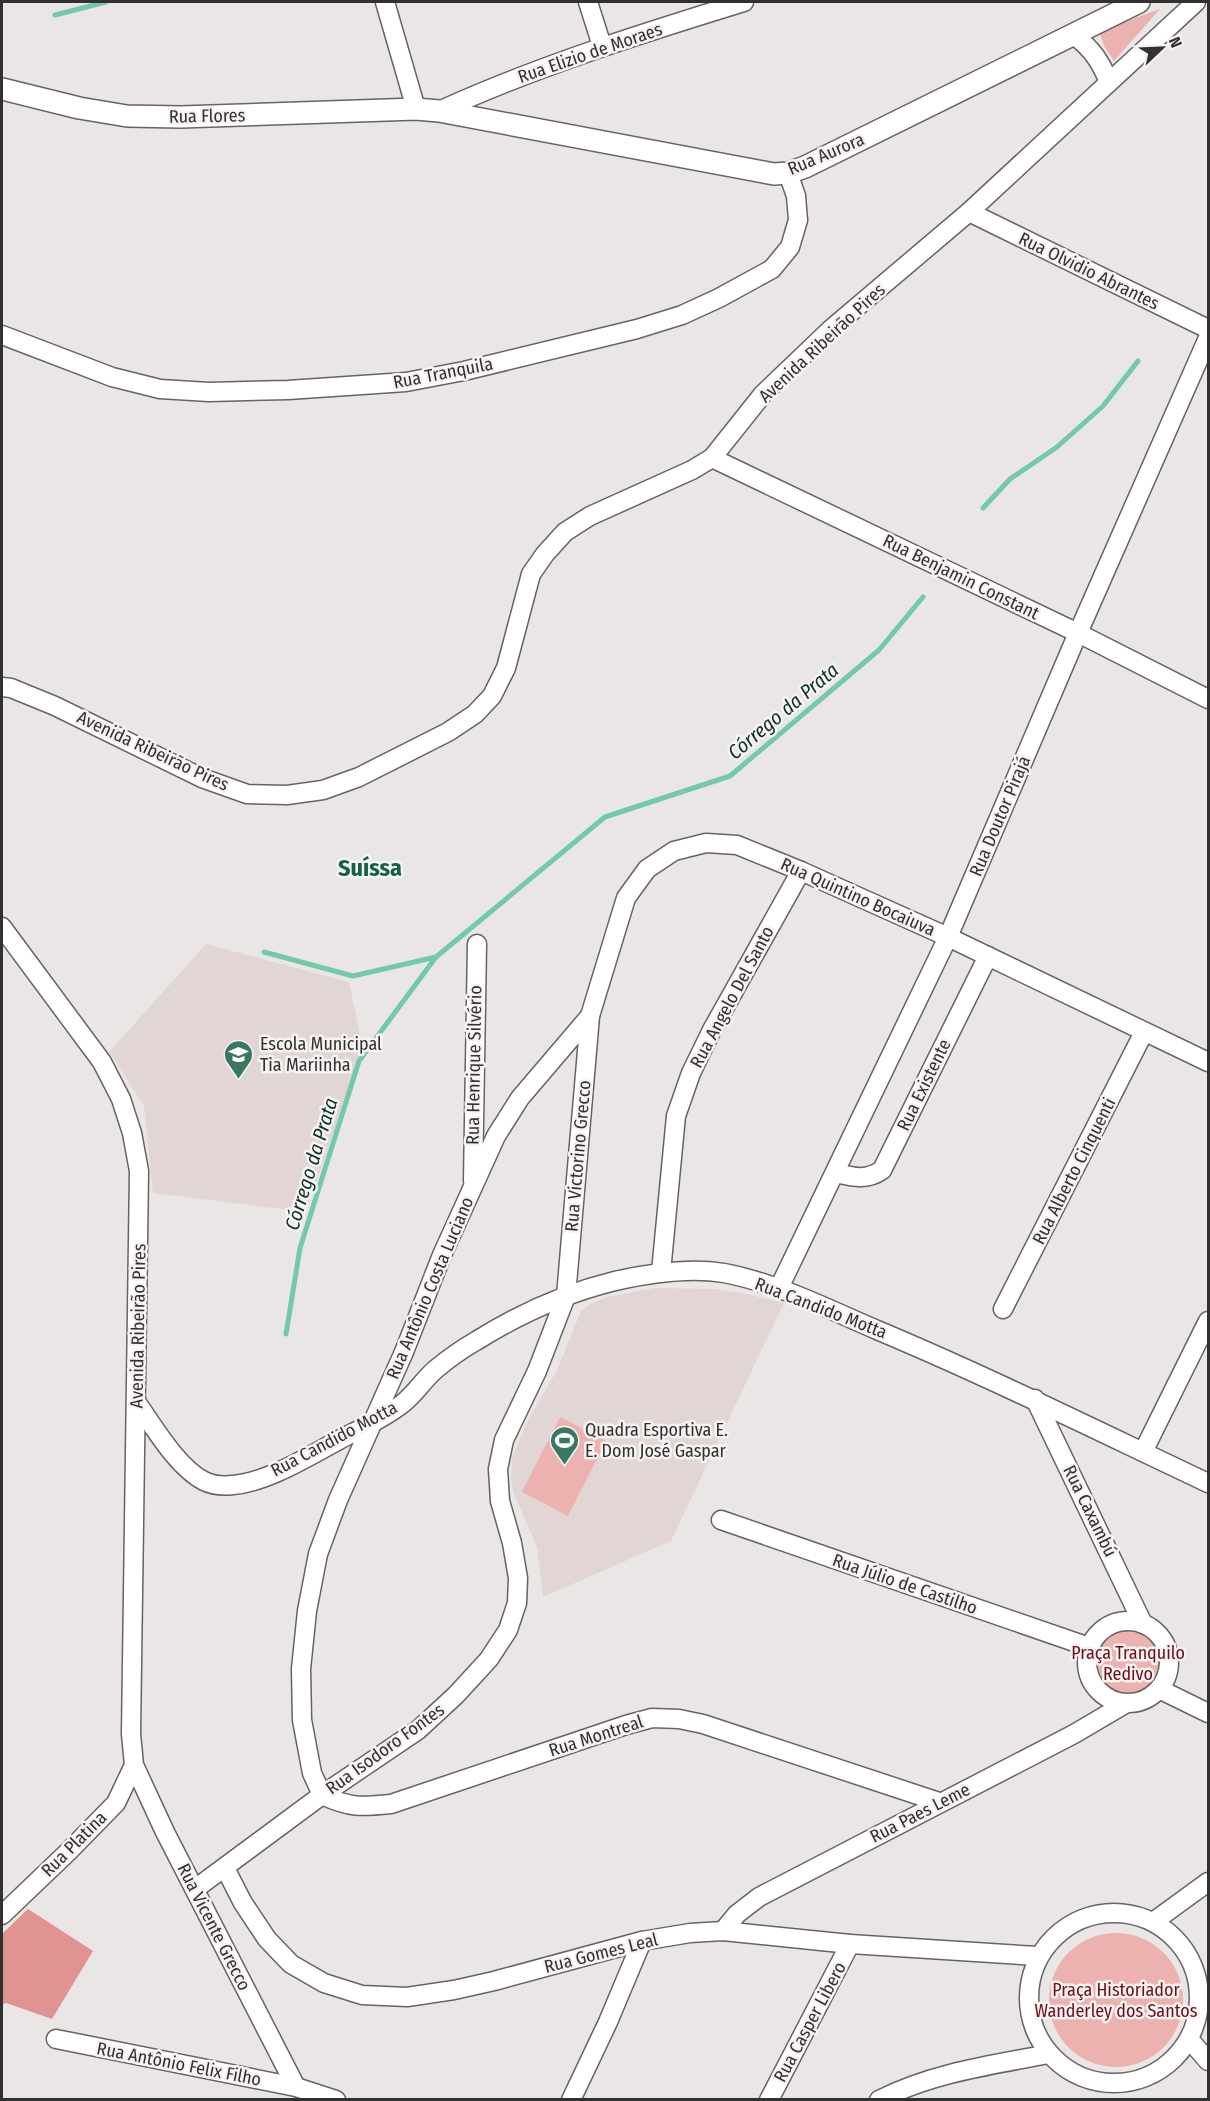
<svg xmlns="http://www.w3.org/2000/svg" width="1210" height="2101" font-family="'Fira Sans Condensed',sans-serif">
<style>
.built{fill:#e2d6d5}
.green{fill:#ebb2af}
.forest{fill:#e09390}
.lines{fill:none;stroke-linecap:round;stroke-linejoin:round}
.stream{stroke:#73c9ab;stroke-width:5}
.minor-casing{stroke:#676362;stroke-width:21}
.tertiary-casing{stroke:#676362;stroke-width:24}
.minor{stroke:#fff;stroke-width:18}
.tertiary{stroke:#fff;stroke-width:21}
.labels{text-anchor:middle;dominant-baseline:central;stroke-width:5;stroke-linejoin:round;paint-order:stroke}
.street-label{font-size:18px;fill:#323030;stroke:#f8f3f3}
.poi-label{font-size:18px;fill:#323030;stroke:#f8f3f3;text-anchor:start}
.park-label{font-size:18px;fill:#6b0f1a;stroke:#f8f3f3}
.water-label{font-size:20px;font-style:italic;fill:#0a3327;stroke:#f8f3f3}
.district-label{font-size:24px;font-weight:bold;fill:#13604b;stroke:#f8f3f3}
</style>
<rect width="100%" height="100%" fill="#ebe6e6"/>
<g class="built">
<polygon points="206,944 349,982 363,1048 306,1212 153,1193 144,1106 109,1052"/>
<polygon points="654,1288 715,1289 747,1294 784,1303 671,1541 543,1597 537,1547 513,1492 511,1476 512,1458 526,1424 557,1370 581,1311 590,1304 607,1297"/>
</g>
<g class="green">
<polygon points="1160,9 1114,61 1104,46 1099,31"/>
<polygon points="560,1417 606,1441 568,1516 522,1492"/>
<circle cx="1127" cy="1664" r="33"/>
<circle cx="1116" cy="2000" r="67"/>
</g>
<polygon class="forest" points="28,1909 93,1951 52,2019 6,2003 2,2005 2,1934"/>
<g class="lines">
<g class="stream">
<polyline points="55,15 106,2"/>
<polyline points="983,508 1010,479 1057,447 1103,406 1138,361"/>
<polyline points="264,952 353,976 436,957"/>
<polyline points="286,1334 300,1248 359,1061 436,957 605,817 730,776 879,650 923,597"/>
</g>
<defs>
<g id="minor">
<polyline points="385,2 416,109"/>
<polyline points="588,2 602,46"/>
<path d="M1074,35C1093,50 1100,61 1109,82"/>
<path d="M439,111C538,66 640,34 744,2"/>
<polyline points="969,212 1208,329"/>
<polyline points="2,335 112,377 160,389 209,392 288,390 406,382 464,371 637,329 682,315 719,298 772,269 790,247 798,220 796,196 788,173"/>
<polyline points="712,458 1078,633 1208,699"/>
<polyline points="2,687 11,688 55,706 202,778 247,794 287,795 323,790 359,777 448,732 475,714 492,696 506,668 531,574 545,554 565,532 590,516 692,470 712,458 763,394 831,329 969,212 1196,2"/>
<polyline points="2,927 102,1062 121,1099 132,1133 139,1171 131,1734 134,1765 165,1832 296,2087"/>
<path d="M590,1016L520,1098L496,1136L442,1255L404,1352L338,1500L318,1554L307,1611L301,1669L302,1720L312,1773L322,1795C350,1808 361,1807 391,1804L626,1725L652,1718L679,1719L703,1724L939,1802"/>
<path d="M835,1173C853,1177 866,1181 882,1170L988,956"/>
<polyline points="473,1181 477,944"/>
<polyline points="661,1272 676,1116 691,1073 712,1030 801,871"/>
<polyline points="779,1288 948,937 1078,633 1208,338"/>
<polyline points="1003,1309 1144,1032"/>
<polyline points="1035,1399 1143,1624"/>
<path d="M137,1403C153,1426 178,1468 204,1481C212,1485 224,1486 233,1485C268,1482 309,1456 339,1440C360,1429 383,1419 402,1404C415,1394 424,1379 436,1369C448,1359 462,1349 476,1341C519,1314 566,1293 615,1281C650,1273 688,1267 724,1273C777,1283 828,1309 877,1330C989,1377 1098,1431 1208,1483"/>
<polyline points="1143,1452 1208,1321"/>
<polyline points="721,1520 1089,1647"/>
<circle cx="1128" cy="1662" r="41"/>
<polyline points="1159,1689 1208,1713"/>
<polyline points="225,1868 243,1903 267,1939 291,1964 324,1983 362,1995 407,1997 454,1990 494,1981 642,1941 690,1933 723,1931 850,1944 1037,1956"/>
<polyline points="195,1889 322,1795 418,1730 456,1695 489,1659 508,1630 517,1603 518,1578 512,1543 500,1501 498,1469 504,1440 537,1371 566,1296 590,1016 626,898 647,869 674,851 706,843 737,845 801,871 948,937 1208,1062"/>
<circle cx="1114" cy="1998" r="85"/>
<polyline points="2,1915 69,1851 116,1803 134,1765"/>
<polyline points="1153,1922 1208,1882"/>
<polyline points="723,1931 737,1914 759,1897 1074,1734 1125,1704"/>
<polyline points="56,2039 296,2087 336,2100"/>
<polyline points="1189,2039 1208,2061"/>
<polyline points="571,2100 608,2022 642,1941"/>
<polyline points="769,2100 850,1944"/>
<path d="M879,2100C932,2073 991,2065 1049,2054"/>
</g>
<polyline id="tertiary" points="2,89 79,108 127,116 181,117 416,109 439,111 774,174 788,173 805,167 1139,2"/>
</defs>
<use href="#minor" class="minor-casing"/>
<use href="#tertiary" class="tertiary-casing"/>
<use href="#minor" class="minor"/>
<use href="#tertiary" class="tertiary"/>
</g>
<defs>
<symbol id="school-pin" viewBox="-11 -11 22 30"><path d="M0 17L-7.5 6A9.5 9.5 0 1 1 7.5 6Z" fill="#3a7763" stroke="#f8f3f3"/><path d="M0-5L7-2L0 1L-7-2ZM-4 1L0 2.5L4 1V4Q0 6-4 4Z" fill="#fff"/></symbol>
<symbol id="stadium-pin" viewBox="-11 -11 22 30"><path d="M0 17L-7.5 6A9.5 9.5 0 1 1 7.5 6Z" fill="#3a7763" stroke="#f8f3f3"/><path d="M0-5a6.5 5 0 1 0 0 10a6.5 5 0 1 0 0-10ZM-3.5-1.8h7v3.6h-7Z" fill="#fff"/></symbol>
</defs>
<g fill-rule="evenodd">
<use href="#school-pin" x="222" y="1038" width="33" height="45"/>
<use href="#stadium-pin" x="548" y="1424" width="33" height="45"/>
</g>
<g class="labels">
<g class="street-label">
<text transform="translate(590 53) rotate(-19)">Rua Elizio de Moraes</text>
<text transform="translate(207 116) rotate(-1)">Rua Flores</text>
<text transform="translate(826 154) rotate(-23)">Rua Aurora</text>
<text transform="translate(1089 271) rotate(26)">Rua Olvidio Abrantes</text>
<text transform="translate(822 343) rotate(-43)">Avenida Ribeirão Pires</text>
<text transform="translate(443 373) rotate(-11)">Rua Tranquila</text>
<text transform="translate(961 577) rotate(26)">Rua Benjamin Constant</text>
<text transform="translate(153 751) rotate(25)">Avenida Ribeirão Pires</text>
<text transform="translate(1000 816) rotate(-67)">Rua Doutor Pirajá</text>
<text transform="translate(858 897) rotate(24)">Rua Quintino Bocaiuva</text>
<text transform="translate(732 997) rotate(-62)">Rua Angelo Del Santo</text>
<text transform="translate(474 1065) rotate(-89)">Rua Henrique Silvério</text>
<text transform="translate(924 1085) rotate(-64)">Rua Existente</text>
<text transform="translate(578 1156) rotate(-85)">Rua Victorino Grecco</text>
<text transform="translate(1074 1171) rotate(-63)">Rua Alberto Cinquenti</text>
<text transform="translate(430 1288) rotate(-67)">Rua Antônio Costa Luciano</text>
<text transform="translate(821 1308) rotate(21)">Rua Candido Motta</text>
<text transform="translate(138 1326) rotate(-89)">Avenida Ribeirão Pires</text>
<text transform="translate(334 1439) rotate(-28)">Rua Candido Motta</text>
<text transform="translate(1090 1511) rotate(64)">Rua Caxambú</text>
<text transform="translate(905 1584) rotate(19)">Rua Júlio de Castilho</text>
<text transform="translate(596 1736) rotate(-18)">Rua Montreal</text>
<text transform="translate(385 1749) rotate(-36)">Rua Isodoro Fontes</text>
<text transform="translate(920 1813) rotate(-27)">Rua Paes Leme</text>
<text transform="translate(74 1844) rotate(-45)">Rua Platina</text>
<text transform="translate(214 1927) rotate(63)">Rua Vicente Grecco</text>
<text transform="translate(601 1953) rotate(-14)">Rua Gomes Leal</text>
<text transform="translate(810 2022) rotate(-62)">Rua Casper Libero</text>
<text transform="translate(179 2064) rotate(11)">Rua Antônio Felix Filho</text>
</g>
<g class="poi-label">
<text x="260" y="1044">Escola Municipal<tspan x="260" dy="21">Tia Mariinha</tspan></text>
<text x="585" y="1430">Quadra Esportiva E.<tspan x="585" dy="21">E. Dom José Gaspar</tspan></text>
</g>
<g class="park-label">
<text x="1128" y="1653">Praça Tranquilo<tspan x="1128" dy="21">Redivo</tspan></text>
<text x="1116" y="1990">Praça Historiador<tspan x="1116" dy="21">Wanderley dos Santos</tspan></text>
</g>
<g class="water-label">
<text transform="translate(783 711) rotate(-40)">Córrego da Prata</text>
<text transform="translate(311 1164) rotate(-73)">Córrego da Prata</text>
</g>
<g class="district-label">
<text x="370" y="868">Suíssa</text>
</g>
</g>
<rect width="1210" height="2101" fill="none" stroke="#323030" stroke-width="6"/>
<g transform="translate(1162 48) rotate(67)" stroke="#f8f3f3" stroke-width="4.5" paint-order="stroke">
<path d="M0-4.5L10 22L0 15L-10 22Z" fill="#323030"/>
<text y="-9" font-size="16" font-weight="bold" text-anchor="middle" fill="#323030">N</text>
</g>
</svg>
